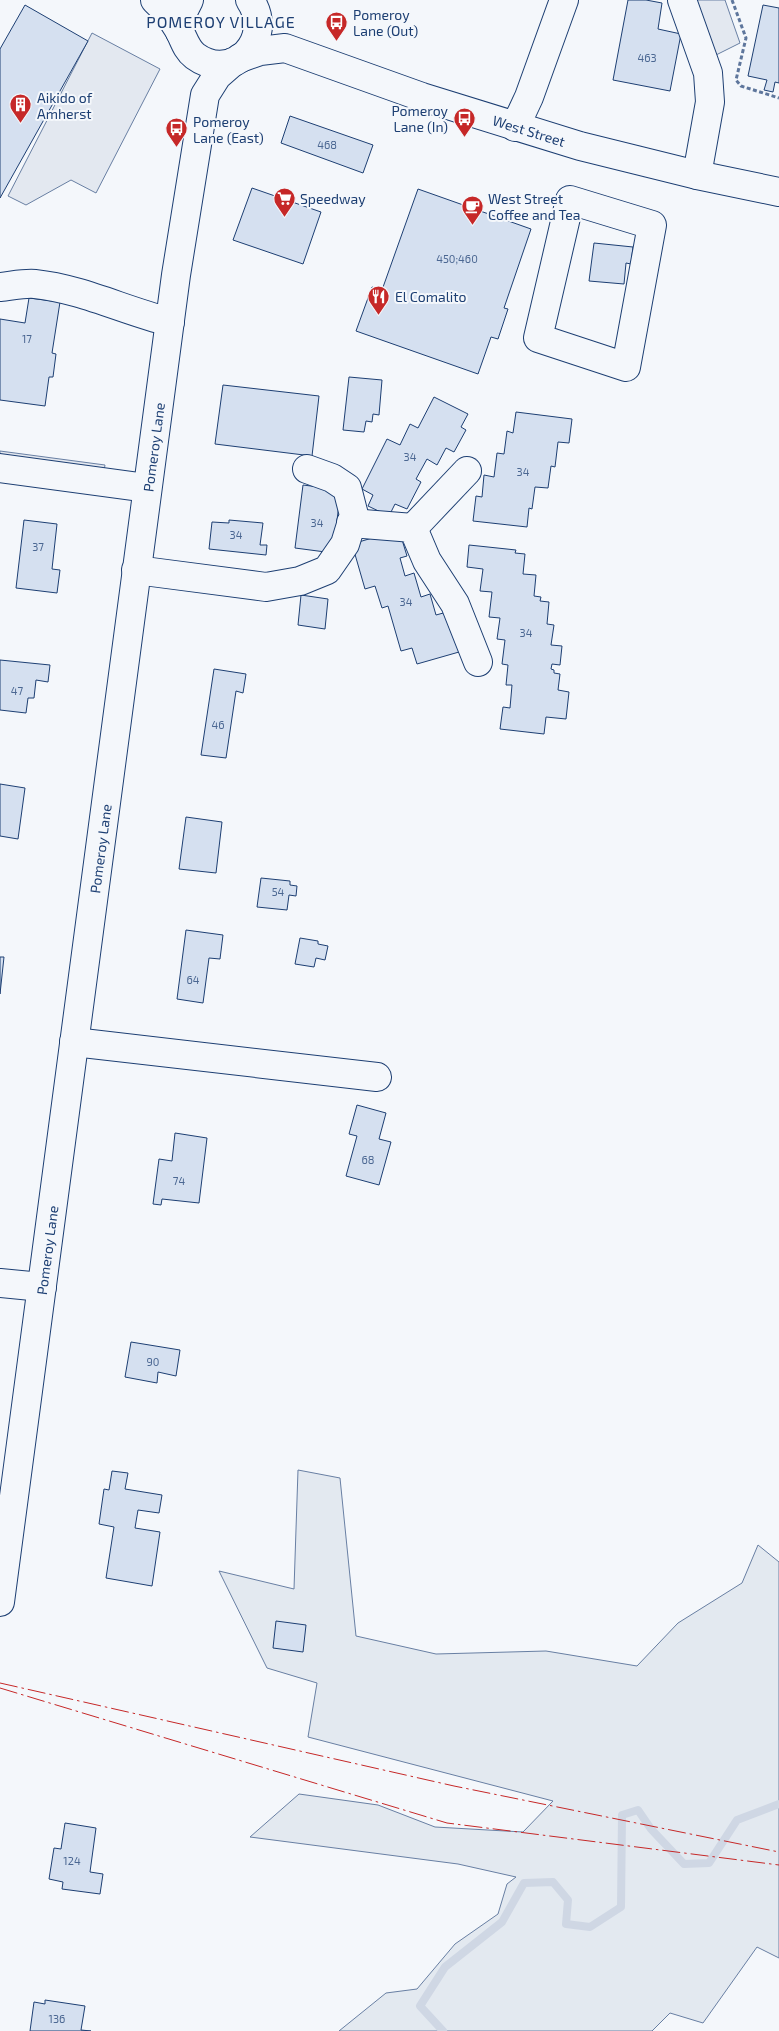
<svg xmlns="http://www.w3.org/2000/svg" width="779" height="2031" font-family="'Exo 2',sans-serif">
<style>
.green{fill:#e3e9f0;stroke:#687fa3}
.parking{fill:#e3e8f0;stroke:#687fa3}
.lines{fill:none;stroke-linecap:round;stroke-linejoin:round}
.stream{stroke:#cfd7e4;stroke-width:8}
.building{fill:#d5e0f0;stroke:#1d3f73}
.minor-casing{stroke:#1d3f73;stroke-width:30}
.major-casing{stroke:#1d3f73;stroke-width:30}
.path{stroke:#5e769c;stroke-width:3;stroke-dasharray:4 2.5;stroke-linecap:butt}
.minor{stroke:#f4f7fb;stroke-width:28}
.major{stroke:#f4f7fb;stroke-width:28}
.power{stroke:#c62828;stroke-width:1;stroke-dasharray:18 4 2.5 4;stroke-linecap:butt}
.labels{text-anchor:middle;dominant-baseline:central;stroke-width:4;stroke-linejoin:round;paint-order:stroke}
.number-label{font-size:11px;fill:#4b6792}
.poi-label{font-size:14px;fill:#1d3f73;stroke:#f4f7fb;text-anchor:start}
.street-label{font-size:14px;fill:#1d3f73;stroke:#f4f7fb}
.quarter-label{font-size:16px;letter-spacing:1px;fill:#1d3f73;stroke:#f4f7fb}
</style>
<rect width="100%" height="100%" fill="#f4f7fb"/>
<polygon class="green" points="298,1470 340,1478 356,1636 436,1654 546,1651 637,1666 678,1623 742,1583 758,1545 779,1562 779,1958 757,1947 703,2023 670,2013 652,2031 339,2031 386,1993 417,1989 455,1944 498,1914 507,1884 516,1877 458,1864 250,1837 299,1794 378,1805 435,1827 523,1832 553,1801 308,1737 317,1683 267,1668 219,1571 294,1589"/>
<g class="parking">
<polygon points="694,0 725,0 740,43 714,56"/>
<polygon points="92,33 160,69 96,193 71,180 26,205 8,196"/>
<polygon points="0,451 105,465 103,477 0,466"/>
</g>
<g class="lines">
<polyline class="stream" points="443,2031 420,2006 445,1967 502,1922 524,1883 553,1882 568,1900 566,1924 590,1927 621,1907 622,1815 638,1810 651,1829 684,1864 709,1863 737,1820 779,1804"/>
</g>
<g class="building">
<polygon points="628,0 646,0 662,3 658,29 681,34 670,91 613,80"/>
<polygon points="25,5 88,41 0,198 0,49"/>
<polygon points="763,5 779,8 779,83 775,82 773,92 764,90 767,80 748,76"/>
<polygon points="290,116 373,145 363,173 281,143"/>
<polygon points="252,188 321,212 303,264 233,240"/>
<polygon points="418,189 531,229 504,308 508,309 498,339 491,337 478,374 356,331 372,287 382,290"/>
<polygon points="594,243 633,247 631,264 626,263 624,284 589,281"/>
<polygon points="29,298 60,302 52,353 56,354 53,377 49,377 45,406 0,400 0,319 25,323"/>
<polygon points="349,377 382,380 379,415 373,414 372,422 366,421 364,432 343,430"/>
<polygon points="223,385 319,396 312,456 215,444"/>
<polygon points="434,397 468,414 461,427 466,430 454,452 446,448 437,465 427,459 416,479 421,482 407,509 395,504 389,516 368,506 373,495 362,489 387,439 400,445 410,424 418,428"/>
<polygon points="516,412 572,419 569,443 558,442 555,467 551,466 548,488 535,487 532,509 529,508 527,527 473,521 476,496 482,497 484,475 494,477 497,453 504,454 507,431 513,433"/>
<polygon points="303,485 335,489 340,496 333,553 295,548"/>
<polygon points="24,520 57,524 52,569 60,570 57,593 16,588"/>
<polygon points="229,520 263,523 260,545 267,545 266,555 209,549 212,522 229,523"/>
<polygon points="399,530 407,556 400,558 405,576 414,573 421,597 430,594 436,615 447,612 459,652 417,664 412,648 401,651 388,606 382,608 375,586 365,589 352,544"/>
<polygon points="469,545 516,550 515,553 525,554 523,574 536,575 534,596 541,597 540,601 549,602 547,624 554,625 551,645 562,646 560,665 552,664 551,669 554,670 554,673 560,674 558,690 569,692 566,719 546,717 544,734 500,729 503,707 510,708 512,685 506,685 508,665 502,664 505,640 497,639 500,618 489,617 492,592 480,591 483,569 467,567"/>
<polygon points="301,595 328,599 325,629 298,625"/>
<polygon points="0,660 50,665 48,682 36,680 34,698 28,698 26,713 0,710"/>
<polygon points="214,669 246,674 243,693 236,691 226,758 201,755"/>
<polygon points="0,784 25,788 18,839 0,836"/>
<polygon points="186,817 222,822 216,873 179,869"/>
<polygon points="261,878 290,881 290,885 297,886 296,896 289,895 287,910 257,907"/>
<polygon points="186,930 223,935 220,959 209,958 203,1003 177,999"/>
<polygon points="300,938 318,941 318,944 328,946 325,960 316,958 314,967 295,964"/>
<polygon points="0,957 4,957 0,994"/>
<polygon points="357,1105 386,1113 379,1139 391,1142 379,1185 346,1176 357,1136 349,1134"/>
<polygon points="175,1133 207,1138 199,1203 162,1199 161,1205 153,1204 159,1159 172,1161"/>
<polygon points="131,1342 180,1350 176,1376 158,1372 157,1383 125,1377"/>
<polygon points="112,1471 128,1473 125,1489 162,1495 159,1513 138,1510 135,1528 160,1532 152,1586 106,1578 114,1527 99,1524 104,1489 109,1490"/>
<polygon points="276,1621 306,1625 303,1652 273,1648"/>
<polygon points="65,1823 96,1828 90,1872 103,1874 100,1894 62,1889 63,1882 49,1879 54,1848 61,1849"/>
<polygon points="45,2000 85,2006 81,2030 91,2031 30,2031 34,2002 45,2004"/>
</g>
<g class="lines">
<defs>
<g id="minor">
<polyline points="682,0 708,73 710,102 697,175"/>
<polyline points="515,127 529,97 564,0"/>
<polygon points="570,200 652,225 626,367 538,338"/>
<path d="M0,287C11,286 24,283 35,284C82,289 125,311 170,322"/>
<polyline points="0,468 147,488"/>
<polyline points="351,523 413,528 427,561 455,604 478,662"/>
<polyline points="413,528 467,471"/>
<polyline points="136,570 266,587 300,581 327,570 345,544 354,515 347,488 332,478 307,469"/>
<polyline points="74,1042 377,1077"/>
<polyline points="0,1283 42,1287"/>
<path id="s1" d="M0,1602L176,275L205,95L217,76L233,62"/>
</g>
<g id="major">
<path d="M155,0C165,9 172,18 179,30C184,39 186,49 195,56C233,84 276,39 250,0"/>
<polyline points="180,32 180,18 189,0"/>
<path id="s2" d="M240,58L260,51L285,48L422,97L580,146L697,175L779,192"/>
</g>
</defs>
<use href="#minor" class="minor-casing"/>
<use href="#major" class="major-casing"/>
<polyline class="path" points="732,0 746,38 736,80 741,86 779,98"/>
<use href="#minor" class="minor"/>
<use href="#major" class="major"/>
<g class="power">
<polyline points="0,1683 454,1786 779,1852"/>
<polyline points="0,1688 447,1823 779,1865"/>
</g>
</g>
<defs>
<symbol id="bus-pin" viewBox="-11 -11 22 30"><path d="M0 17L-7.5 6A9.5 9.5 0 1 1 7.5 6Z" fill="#c62828" stroke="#f4f7fb"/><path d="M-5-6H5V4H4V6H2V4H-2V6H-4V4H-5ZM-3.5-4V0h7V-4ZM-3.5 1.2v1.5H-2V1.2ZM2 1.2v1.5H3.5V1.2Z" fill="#fff"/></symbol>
<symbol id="building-pin" viewBox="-11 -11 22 30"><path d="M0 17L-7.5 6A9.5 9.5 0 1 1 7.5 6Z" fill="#c62828" stroke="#f4f7fb"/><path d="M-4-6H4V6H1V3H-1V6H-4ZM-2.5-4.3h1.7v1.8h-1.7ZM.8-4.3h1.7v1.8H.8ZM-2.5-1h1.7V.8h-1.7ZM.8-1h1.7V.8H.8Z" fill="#fff"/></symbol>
<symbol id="supermarket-pin" viewBox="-11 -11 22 30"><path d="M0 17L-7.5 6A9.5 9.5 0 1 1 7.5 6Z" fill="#c62828" stroke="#f4f7fb"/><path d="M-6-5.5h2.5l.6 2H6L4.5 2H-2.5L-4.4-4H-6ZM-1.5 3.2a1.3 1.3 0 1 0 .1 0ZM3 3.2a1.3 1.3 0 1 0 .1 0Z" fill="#fff"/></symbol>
<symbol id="cafe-pin" viewBox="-11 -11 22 30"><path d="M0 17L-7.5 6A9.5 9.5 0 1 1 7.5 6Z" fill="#c62828" stroke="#f4f7fb"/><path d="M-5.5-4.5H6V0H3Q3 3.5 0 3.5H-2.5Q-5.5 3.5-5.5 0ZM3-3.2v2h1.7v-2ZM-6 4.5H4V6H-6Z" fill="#fff"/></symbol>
<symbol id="restaurant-pin" viewBox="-11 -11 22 30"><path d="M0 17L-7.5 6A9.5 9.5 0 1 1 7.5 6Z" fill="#c62828" stroke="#f4f7fb"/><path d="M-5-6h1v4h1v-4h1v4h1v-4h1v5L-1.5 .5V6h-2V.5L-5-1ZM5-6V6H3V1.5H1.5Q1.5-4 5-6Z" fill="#fff"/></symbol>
</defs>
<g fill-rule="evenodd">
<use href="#bus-pin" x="324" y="10" width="25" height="34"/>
<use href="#building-pin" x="8" y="92" width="25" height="34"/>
<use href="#bus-pin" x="452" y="106" width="25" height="34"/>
<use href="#bus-pin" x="164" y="116" width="25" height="34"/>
<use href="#supermarket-pin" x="272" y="186" width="25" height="34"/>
<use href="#cafe-pin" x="460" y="194" width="25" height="34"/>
<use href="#restaurant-pin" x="366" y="284" width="25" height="34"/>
</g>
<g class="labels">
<g class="number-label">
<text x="647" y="57">463</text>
<text x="327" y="144">468</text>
<text x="457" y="258">450;460</text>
<text x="27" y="338">17</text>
<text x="410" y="456">34</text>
<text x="523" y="471">34</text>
<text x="317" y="522">34</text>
<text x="236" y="534">34</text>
<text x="38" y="546">37</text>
<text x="406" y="601">34</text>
<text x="526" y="632">34</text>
<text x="17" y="690">47</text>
<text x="218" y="724">46</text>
<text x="278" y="891">54</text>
<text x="193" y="979">64</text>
<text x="368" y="1159">68</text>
<text x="179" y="1180">74</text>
<text x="153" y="1361">90</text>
<text x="72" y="1860">124</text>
<text x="57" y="2018">136</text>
</g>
<g class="poi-label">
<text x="353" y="14">Pomeroy<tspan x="353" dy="16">Lane (Out)</tspan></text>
<text x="37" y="97">Aikido of<tspan x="37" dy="16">Amherst</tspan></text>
<text x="448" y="110" text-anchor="end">Pomeroy<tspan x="448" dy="16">Lane (In)</tspan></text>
<text x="193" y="121">Pomeroy<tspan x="193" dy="16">Lane (East)</tspan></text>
<text x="300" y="198">Speedway</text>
<text x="488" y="198">West Street<tspan x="488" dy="16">Coffee and Tea</tspan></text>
<text x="395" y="296">El Comalito</text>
</g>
<g class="street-label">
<text stroke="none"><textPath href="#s2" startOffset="304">West Street</textPath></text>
<text stroke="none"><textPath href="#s1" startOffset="1165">Pomeroy Lane</textPath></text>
<text stroke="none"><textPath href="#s1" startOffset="760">Pomeroy Lane</textPath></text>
<text stroke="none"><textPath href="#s1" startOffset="355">Pomeroy Lane</textPath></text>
</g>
<g class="quarter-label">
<text x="221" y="21">POMEROY VILLAGE</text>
</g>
</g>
</svg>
